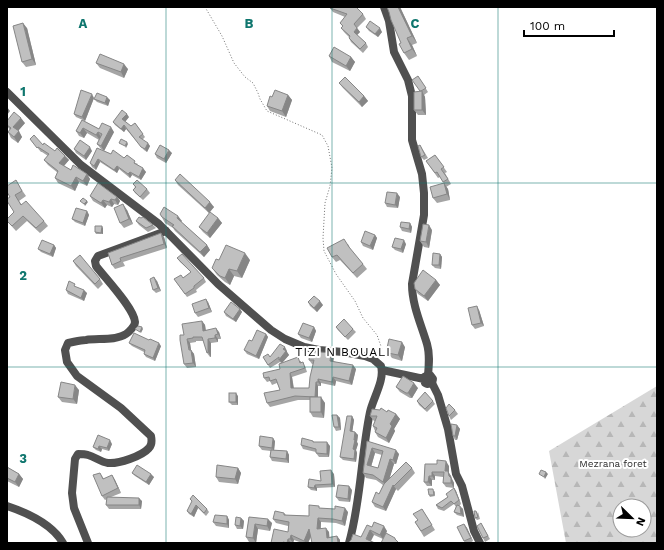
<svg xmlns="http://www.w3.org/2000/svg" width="664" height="550" font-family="'Work Sans',sans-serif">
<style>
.forest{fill:url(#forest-firs);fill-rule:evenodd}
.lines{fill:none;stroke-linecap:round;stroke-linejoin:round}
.path{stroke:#727272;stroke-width:1;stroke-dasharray:1 2;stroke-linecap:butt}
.minor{stroke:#505050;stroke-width:8}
.wall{fill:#a5a5a5;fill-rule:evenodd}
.shaded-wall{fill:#868686}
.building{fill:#c0c0c0;stroke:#868686;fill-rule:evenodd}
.grid{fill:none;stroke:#0f766e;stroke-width:1;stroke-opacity:0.55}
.labels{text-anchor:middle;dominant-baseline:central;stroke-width:4;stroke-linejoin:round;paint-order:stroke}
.park-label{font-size:10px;fill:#2e2e2e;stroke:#fff}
.quarter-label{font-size:12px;letter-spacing:1px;fill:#000;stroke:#fff}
.grid-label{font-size:13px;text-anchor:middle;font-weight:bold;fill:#0f766e;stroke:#fff;stroke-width:4;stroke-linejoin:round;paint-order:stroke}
</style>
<defs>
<pattern id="forest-firs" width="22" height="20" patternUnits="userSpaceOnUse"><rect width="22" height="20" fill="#d7d7d7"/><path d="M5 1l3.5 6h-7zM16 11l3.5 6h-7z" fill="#b7b7b7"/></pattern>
</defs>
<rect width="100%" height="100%" fill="#fff"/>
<path class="forest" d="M657,386V543H566L549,451ZM620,506H644V530H620Z"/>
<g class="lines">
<polyline class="path" points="205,7 222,36 234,63 245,77 253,83 258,93 260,99 267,111 322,135 328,146 332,168 330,186 325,203 323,238 324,251 336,274 355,301 363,318 377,335 382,349 380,355"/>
<g class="minor">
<path d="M384,7L389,21L394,52L408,80L412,96V140L422,174L424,193V215L412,284C412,305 421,324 427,344C430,354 429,364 428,375"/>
<path d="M7,92L81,165L159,224L218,284L271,330L285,339L304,347L319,350L343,352L365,356L373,359L381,366C385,380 373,398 370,412C361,455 361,501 349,543"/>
<polyline points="382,370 424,379 425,383 427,384 432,383 433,379 430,375 428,375 424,377 424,379"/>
<polyline points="432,383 438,395 448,429 456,474 462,486 474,531 480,543"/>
<path d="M7,506C28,513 52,524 63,543"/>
<path d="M88,543L74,508L72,493L75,459L78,454C81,454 85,454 88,455C95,457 101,462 108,463C119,464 142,456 149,448C152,445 152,441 151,436L121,408L77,376L67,362L65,350L68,343C74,342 80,340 86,340C98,338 115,341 126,334C129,332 135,326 135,322C134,308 105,278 96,266L95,261L98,256L166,231"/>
</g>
</g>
<g class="wall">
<polygon points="387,7 400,7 417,43 412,45 417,56 409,60 404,53 401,43"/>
<polygon points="330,8 363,14 366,19 357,28 360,32 357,35 366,43 368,47 363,53 351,42 349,38 349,37 344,32 341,28 343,27 340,23 345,17 333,12"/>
<polygon points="366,27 382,32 378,37 369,31"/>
<polygon points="27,28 36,65 26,67 22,62"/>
<polygon points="329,56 351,57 355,62 350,71 332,62"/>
<polygon points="96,63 128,69 124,78 100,68"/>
<polygon points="418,76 428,92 424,95 425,97 426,115 418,115 414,110 420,91"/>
<polygon points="339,83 364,96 368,101 362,107 343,88"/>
<polygon points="288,95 292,100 286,117 270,111 267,106 272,97"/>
<polygon points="94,98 85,121 76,117 74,114"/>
<polygon points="94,99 110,100 108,106 97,102"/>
<polygon points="129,117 125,122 131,126 135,123 145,137 142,140 150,146 147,152 144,150 126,129 124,132 115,125 113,122"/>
<polygon points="82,120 99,129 114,132 104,151 101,149 97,144 99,140 87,133 84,138 79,136 76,131"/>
<polygon points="7,121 25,123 18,131 22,137 18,143 11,138 8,132 10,130 7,126"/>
<polygon points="30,139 65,156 69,160 64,166 71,170 87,174 90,179 87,186 79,182 75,191 58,183 55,178 58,173 48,165 44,160 48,156 42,152 41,152"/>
<polygon points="420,145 428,158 424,160 421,157"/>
<polygon points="97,148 111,154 124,158 138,164 137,165 146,172 141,180 132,175 130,178 119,169 117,173 100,162 96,170 92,167 90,163"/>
<polygon points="74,149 92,151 86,160 76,153"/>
<polygon points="172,153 166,163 157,158 155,154"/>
<polygon points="435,155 447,172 445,173 451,184 446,187 448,189 450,200 437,203 433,198 444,183 440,177 438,178 426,161"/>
<polygon points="175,180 214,207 209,213 178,185"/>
<polygon points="133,184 147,189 150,193 143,200 135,193 133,190 135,187"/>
<polygon points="19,186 26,196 19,201 22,205 44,221 48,226 40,233 27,221 16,231 7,221 14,212 10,197"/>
<polygon points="90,196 117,197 120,201 118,205 114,204 112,207 107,205 105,208 93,201"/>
<polygon points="400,197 398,208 387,207 385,203"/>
<polygon points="127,210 133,224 124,228 120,223"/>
<polygon points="87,211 89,215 85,226 75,222 72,219"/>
<polygon points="160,214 182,221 181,222 207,245 210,250 204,257 175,231 173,228 165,223"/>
<polygon points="218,218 222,223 210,238 203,232 199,227"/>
<polygon points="136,221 153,225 156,228 148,232 139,225"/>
<polygon points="410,223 412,227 411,233 402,231 400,227"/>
<polygon points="103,228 103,234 96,234 95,232"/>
<polygon points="432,230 429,248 424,247 420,241"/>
<polygon points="375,235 377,238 373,250 363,246 361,242"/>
<polygon points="164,237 167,248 123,262 125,266 115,269 112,265 108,253"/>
<polygon points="348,244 351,250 363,264 367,269 357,278 340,260 336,262 332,257"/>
<polygon points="406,244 403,253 395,250 392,247"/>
<polygon points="54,245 56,248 53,257 41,252 38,249"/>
<polygon points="440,254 442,257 441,269 435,268 432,265"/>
<polygon points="177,258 204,278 206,282 196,290 197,292 187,297 174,279 183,278 191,272 180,262"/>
<polygon points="219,260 250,260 242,278 234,276 230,285 225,282 217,275 212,268"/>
<polygon points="73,261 100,279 103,284 98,289 76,266"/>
<polygon points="436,280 440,285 428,301 418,294 415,289"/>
<polygon points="157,281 161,291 156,293 153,290"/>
<polygon points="66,290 87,293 84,301 68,294"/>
<polygon points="208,302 212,312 198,317 195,313"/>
<polygon points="308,302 323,305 317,312 310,306"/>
<polygon points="240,309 242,312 236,322 226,316 224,312"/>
<polygon points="479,310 484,326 475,329 472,325"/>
<polygon points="202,321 205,325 206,330 219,332 221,339 218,339 218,342 211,343 211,357 210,357 207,353 204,341 196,341 196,342 190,343 191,350 194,354 196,367 187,368 184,364 184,335"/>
<polygon points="314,327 316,331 312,342 301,338 298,334"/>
<polygon points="336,327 353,329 356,332 348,340 338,330"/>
<polygon points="266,334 268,337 259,359 247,354 244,350"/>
<polygon points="129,343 161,346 155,361 146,357 144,354 144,352 132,346"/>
<polygon points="405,347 402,361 392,358 388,353 389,351 387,348"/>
<polygon points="287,351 287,352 289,355 282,363 301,361 301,363 305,366 307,372 292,377 294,388 309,388 313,364 312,364 309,360 331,353 334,357 333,361 356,369 352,385 336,381 335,386 321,383 321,386 318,386 318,397 325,403 324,418 313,417 310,412 310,400 298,400 270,407 267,403 280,390 277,383 272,385 270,381 267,382 264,378 280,369 281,363 280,362 270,368 263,357 270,357"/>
<polygon points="396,387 418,388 412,398 410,398 400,392"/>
<polygon points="79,390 77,404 62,402 58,397"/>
<polygon points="238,396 238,405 232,405 229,402"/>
<polygon points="417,401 433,401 435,404 427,412 419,405"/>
<polygon points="455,410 458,414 451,420 449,416"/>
<polygon points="387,412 396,414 400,419 394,429 395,431 389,443 378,437 375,432 375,431 373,426 375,421 374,421 370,416"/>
<polygon points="337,415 340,418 341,430 336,431 334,427"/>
<polygon points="352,416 354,420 352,432 355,432 358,435 357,442 358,444 356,450 357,453 356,462 343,460 340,457"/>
<polygon points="457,425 460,429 457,440 455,440 453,436"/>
<polygon points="275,441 274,450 287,451 289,455 289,463 272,461 270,457 271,451 262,450 259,446"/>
<polygon points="313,441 314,442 330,446 329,457 319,457 316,453 316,452 303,449 301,445"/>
<path d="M367,441L399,454L396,464H394L389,479L412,468L415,473L398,491L396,489L386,511L375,507L372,502L379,494L383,485L376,480L366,478L363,473ZM375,453L382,455L378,468L371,467Z"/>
<polygon points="112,444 109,451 102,449 101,452 96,450 93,447"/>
<polygon points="425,464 449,466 449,473 451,476 452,479 454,483 454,488 456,491 461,504 459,506 463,509 464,517 457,515 454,512 456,507 454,504 444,511 438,509 436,505 448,497 454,488 446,487 443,483 443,477 435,476 435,480 432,480 432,486 427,486 424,482"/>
<polygon points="7,467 19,474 23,479 19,487 7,481"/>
<polygon points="238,468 241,473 238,484 219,482 216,477"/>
<polygon points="100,473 104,479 112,475 115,480 121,493 111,497 142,501 141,509 109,509 106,505 107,499 105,500 102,496"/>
<polygon points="132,473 154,477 149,485 135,476"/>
<polygon points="334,474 335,487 317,488 317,491 311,490 308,487 321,481"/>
<polygon points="352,490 350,502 339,501 336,497"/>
<polygon points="435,491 435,496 430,497 429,495"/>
<polygon points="190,499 207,509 209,512 206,516 198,508 194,517 189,514 187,511 192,501"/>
<polygon points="321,508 348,512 345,526 336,523 321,522 321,528 329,532 329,537 337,536 340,540 311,537 308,543 302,543 294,540 293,543 271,543 288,532 288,526 276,523 273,519 284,513 286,515 309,516"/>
<polygon points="422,509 435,530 424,537 415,522 418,520"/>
<polygon points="478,512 480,519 477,520 475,518"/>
<polygon points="227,516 229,520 229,528 216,526 213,522"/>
<polygon points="249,517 272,523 270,531 258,529 256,543 249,542 246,537"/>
<polygon points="241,518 244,521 243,529 237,529 235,525"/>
<polygon points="481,523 490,539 485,542 483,538"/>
<polygon points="464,524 467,528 473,541 470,543 465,543 464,541"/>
<polygon points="372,527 387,531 383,539 374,535 361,537"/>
</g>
<g class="shaded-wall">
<polygon points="398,7 400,7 417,43 412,36"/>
<polygon points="23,23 27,28 36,65 32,59"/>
<polygon points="357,28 360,32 356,36 354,32"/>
<polygon points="380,28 382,32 378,37 375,34"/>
<polygon points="407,38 412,45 417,56 412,49"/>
<polygon points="351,57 355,62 350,71 346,66"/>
<polygon points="124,64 128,69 124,78 121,72"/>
<polygon points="422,91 425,97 426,115 422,110"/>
<polygon points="92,94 94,98 85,121 82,117"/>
<polygon points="288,95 292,100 286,117 282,111"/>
<polygon points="364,96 368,101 362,107 359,102"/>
<polygon points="107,97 110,100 108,106 105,103"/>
<polygon points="7,107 10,111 7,115"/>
<polygon points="127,114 129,117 124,123 122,119"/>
<polygon points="21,118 25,123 17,132 13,127"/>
<polygon points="124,125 126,129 124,132 121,129"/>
<polygon points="111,127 114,132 104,151 101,146"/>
<polygon points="83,128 87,133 84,138 80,133"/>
<polygon points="19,131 22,137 18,143 14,137"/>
<polygon points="98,132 101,137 100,140 96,135"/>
<polygon points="127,142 128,144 126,148 125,146"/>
<polygon points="148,143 150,146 147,152 145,149"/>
<polygon points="90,147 92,151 86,160 84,156"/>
<polygon points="169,150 172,153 166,163 164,159"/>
<polygon points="65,156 69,160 62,168 59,163"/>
<polygon points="98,159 100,162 96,170 94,166"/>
<polygon points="117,166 119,169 117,173 114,170"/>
<polygon points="143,168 146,172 141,180 139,177"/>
<polygon points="130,172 132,175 130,178 128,174"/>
<polygon points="87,174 90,179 87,186 83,181"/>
<polygon points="76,177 79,182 75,191 71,186"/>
<polygon points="444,183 448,189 450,200 447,194"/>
<polygon points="397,193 400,197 398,208 395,205"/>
<polygon points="117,197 120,201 118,205 115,200"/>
<polygon points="111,199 114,204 112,207 109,202"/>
<polygon points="103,200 107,205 105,208 101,203"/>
<polygon points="87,201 88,202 85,206 84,204"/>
<polygon points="210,202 214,207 209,213 205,208"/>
<polygon points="123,204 127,210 133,224 129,219"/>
<polygon points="87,211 89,215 85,226 83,223"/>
<polygon points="178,216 182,221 180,223 177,218"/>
<polygon points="218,218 222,223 210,238 207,233"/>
<polygon points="410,223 412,227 411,233 409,229"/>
<polygon points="429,225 432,230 429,248 426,242"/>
<polygon points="102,226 103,228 103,234 101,233"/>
<polygon points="161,233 164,237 167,248 164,244"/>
<polygon points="375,235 377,238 373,250 370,246"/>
<polygon points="404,240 406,244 403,253 401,249"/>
<polygon points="54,245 56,248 53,257 50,254"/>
<polygon points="207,245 210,250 204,257 200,252"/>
<polygon points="245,253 250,260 242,278 237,271"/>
<polygon points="440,254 442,257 441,269 439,265"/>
<polygon points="229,269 234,276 230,285 225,278"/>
<polygon points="154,277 157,281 161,291 158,288"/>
<polygon points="436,280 440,285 428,301 424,296"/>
<polygon points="84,290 87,293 84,301 81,298"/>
<polygon points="206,299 208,302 212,312 209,308"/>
<polygon points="320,301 323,305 317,312 314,308"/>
<polygon points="477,306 479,310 484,326 481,323"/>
<polygon points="240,309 242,312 236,322 233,319"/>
<polygon points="202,321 205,325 206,335 203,331"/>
<polygon points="142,327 143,329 141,333 140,332"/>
<polygon points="314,327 316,331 312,342 309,338"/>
<polygon points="216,328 219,332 221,339 218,334"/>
<polygon points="266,334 268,337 259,359 256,356"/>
<polygon points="215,335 218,339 218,342 215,338"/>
<polygon points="187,339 190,343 191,350 194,354 196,367 193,363"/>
<polygon points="208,339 211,343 211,357 208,352"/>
<polygon points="402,342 405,347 402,361 398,355"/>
<polygon points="159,343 161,346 155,361 153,358"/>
<polygon points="285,347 287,351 287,352 289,355 282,363 279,360 283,349"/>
<polygon points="331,353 334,357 333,365 330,361"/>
<polygon points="353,365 356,369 352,385 349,381"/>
<polygon points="290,373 292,377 294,392 291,388"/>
<polygon points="333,377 336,381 335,386 332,382"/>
<polygon points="318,379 321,383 321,386 318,382"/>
<polygon points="316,382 318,386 318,401 315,397"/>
<polygon points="414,383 418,388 412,398 408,393"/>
<polygon points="75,385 79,390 77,404 73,399"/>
<polygon points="236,393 238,396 238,405 236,402"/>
<polygon points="321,397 325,403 324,418 321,412"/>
<polygon points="396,414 400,419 394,429 395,431 389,443 386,438 390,424"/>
<polygon points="337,415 340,418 341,430 339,427"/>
<polygon points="352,416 354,420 352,434 350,431"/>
<polygon points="457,425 460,429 457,440 455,436"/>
<polygon points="355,432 358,435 357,442 358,444 356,450 357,453 356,462 354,459 353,449"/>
<polygon points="273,438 275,441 274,451 272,448"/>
<polygon points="110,440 112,444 109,451 107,448"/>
<polygon points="327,442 330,446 329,457 327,454"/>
<polygon points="99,446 102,449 101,452 98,449"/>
<polygon points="372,448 375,453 370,470 367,465"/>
<polygon points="396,450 399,454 396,464 393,460"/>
<polygon points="287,451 289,455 289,463 286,459"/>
<polygon points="390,459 394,464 387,487 383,482"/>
<polygon points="446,461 449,466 449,473 451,476 452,479 454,483 454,488 456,491 461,504 459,500 454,488 451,483 445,471"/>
<polygon points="238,468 241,473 238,484 235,479"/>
<polygon points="331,470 334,474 335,487 332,484"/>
<polygon points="432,472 435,476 435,480 432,476"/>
<polygon points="546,472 548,474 545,479 544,477"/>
<polygon points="19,474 23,479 19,487 15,482"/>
<polygon points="151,474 154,477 149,485 146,482"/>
<polygon points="112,475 115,480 121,493 118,488"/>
<polygon points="429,476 432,480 432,486 428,482"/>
<polygon points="315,485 317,488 317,491 314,488"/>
<polygon points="393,485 396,489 386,511 383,507"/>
<polygon points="349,486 352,490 350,502 348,499"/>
<polygon points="139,498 142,501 141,509 139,505"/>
<polygon points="196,505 198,508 194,517 191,514"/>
<polygon points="460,506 463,509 464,517 461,514"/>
<polygon points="345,508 348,512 345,526 342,521"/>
<polygon points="227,516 229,520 229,528 227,524"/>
<polygon points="241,518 244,521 243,529 240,526"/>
<polygon points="318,518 321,522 320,533 317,529"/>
<polygon points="268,519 272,523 270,531 267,526"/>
<polygon points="255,524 258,529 256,543 253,538"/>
<polygon points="464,524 467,528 473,541 471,538"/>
<polygon points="384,526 387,531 383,539 380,535"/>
<polygon points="326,528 329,532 330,542 327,538"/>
<polygon points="309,529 312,533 308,543 306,543 304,541"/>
<polygon points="370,530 374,535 370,543 366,539"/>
<polygon points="291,535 294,540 293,543 290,539"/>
<polygon points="337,536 340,540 340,543 338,543"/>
<polygon points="288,539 291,543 287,543"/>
</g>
<g class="building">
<polygon points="330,7 356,7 363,14 354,24 357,28 354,32 366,43 360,49 349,38 350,36 341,28 343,26 340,23 347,14 330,8"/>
<polygon points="387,7 398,7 412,36 407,38 412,49 404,53 399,44 401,43 391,20 389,12"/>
<polygon points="370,21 380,28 375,34 366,27"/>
<polygon points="23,23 32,59 22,62 13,26"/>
<polygon points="334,47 351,57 346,66 329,56"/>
<polygon points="100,54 124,64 121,72 96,63"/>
<polygon points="418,76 426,88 421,91 420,91 412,80"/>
<polygon points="345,77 364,96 359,102 339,83"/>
<polygon points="81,90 92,94 82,117 74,114"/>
<polygon points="275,90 288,95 282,111 267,106 270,96 272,97"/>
<polygon points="422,91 422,110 414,110 414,92"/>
<polygon points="97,93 107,97 105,103 94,99"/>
<polygon points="122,110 127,114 122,119 131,126 135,123 143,134 139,137 148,143 145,149 141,147 124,125 121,129 113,122"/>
<polygon points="14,112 21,118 13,127 19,131 14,137 8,132 11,128 7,125 7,121"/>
<polygon points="82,120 99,129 102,123 111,127 101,146 97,144 102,134 98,132 96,135 83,128 80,133 76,131"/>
<polygon points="34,135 43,145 44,143 55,151 57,148 65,156 59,163 71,170 73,165 87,174 83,181 76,177 71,186 55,178 58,171 44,160 49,154 38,147 37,148 30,139"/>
<polygon points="121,139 127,142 125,146 119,143"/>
<polygon points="80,140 90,147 84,156 74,149"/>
<polygon points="160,145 169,150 164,159 155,154"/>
<polygon points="420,145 425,155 421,157 418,146"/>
<polygon points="97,148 111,154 113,150 124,158 127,155 135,161 134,163 143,168 139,177 130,172 128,174 117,166 114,170 98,159 94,166 90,163"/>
<polygon points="435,155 444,167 441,169 448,179 443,182 437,172 435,173 426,161"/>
<polygon points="180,174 210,202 205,208 175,180"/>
<polygon points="16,180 22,191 15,195 21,205 26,201 44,221 36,228 23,216 12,226 7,221 7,219 14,212 7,201 7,199 10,197 7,192 7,186"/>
<polygon points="137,180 147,189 140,197 133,190 136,187 133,184"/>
<polygon points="98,183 117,197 115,200 111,199 109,202 103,200 101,203 90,196"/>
<polygon points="444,183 447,194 433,198 430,187"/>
<polygon points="387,192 397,193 395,205 385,203"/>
<polygon points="83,198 87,201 84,204 80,201"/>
<polygon points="123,204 129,219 120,223 114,208"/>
<polygon points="164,207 178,216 177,218 207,245 200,252 172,226 174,225 162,217 160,214"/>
<polygon points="76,208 87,211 83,223 72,219"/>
<polygon points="210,212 218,218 207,233 199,227"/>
<polygon points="139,217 141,218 143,217 153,225 146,228 136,221"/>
<polygon points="401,222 410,223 409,229 400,227"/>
<polygon points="423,224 429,225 426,242 420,241"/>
<polygon points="95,226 102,226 101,233 95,232"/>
<polygon points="365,231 375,235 370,246 361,242"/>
<polygon points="161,233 164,244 120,258 121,261 112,265 108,253"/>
<polygon points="395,238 404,240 401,249 392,247"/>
<polygon points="344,239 349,247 363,264 353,273 337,255 332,257 327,248"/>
<polygon points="42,240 54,245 50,254 38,249"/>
<polygon points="226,245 245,253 237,271 229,269 225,278 220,276 212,268 216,259 219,260"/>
<polygon points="433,253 440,254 439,265 432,265"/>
<polygon points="182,254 204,278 194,286 194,288 185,294 174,279 181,275 183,278 191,272 177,258"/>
<polygon points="80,255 100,279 95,284 73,261"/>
<polygon points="423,270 436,280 424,296 415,289 414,283"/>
<polygon points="154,277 158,288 153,290 150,279"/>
<polygon points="69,281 75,284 74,286 84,290 81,298 66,290"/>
<polygon points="314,296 320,301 314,308 308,302"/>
<polygon points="206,299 209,308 195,313 192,304"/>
<polygon points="231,302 240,309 233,319 224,312"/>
<polygon points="477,306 481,323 472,325 468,308"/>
<polygon points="344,319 353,329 345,337 336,327"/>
<polygon points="202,321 203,331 216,328 218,334 215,335 215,338 208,339 208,352 207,353 202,337 193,337 193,338 187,339 189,350 191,350 193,363 184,364 180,340 180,335 184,335 182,324"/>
<polygon points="303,323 314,327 309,338 298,334"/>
<polygon points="138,326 142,327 140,332 135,329"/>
<polygon points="257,330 266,334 256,356 244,350 249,340 252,341"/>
<polygon points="134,333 149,340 150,339 159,343 153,358 144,354 145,350 129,343"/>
<polygon points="389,339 402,342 398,355 388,353 390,349 387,348"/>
<polygon points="280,344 285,347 283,349 286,351 279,360 279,357 268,365 263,357 268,354 270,357"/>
<polygon points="310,351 331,353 330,361 353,365 349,381 333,377 332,382 318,379 318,382 316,382 315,397 295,396 267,403 264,393 280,390 276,379 270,381 269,377 264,378 263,373 280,369 279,364 298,357 300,363 303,362 305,368 290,373 291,388 309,388 310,377 314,360 309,360"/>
<polygon points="403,376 414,383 408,393 406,393 396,387"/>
<polygon points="61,382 75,385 73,399 58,397"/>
<polygon points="425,392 433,401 425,409 417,401"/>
<rect x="229" y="393" width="7" height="9"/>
<rect x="310" y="397" width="11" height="15"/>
<polygon points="449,404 455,410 449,416 446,408"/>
<polygon points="381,408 387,412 388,410 396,414 390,424 392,426 386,438 375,432 377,428 373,426 377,416 370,416 372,409 380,410"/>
<polygon points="332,415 337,415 339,427 334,427"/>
<polygon points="347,416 352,416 350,431 355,432 354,440 355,440 353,449 355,450 354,459 340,457"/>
<polygon points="451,424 457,425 455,436 453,436"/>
<polygon points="98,435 110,440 107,448 99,446 98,449 93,447"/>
<polygon points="260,436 273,438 272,448 259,446"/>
<polygon points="302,438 313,441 313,442 327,442 327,454 316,453 316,449 301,445"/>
<path d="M367,441L396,450L393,460L390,459L383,482L373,475L363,473ZM372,448L383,451L378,468L367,465Z"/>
<polygon points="271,450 287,451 286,459 270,457"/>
<polygon points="437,460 446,461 445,471 448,471 449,476 451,478 451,483 443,483 444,472 432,472 432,476 429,476 428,482 424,482 425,464 437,464"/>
<polygon points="406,462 412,468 394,486 393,485 383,507 372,502 376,492 379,494 384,484"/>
<polygon points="137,465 151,474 146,482 132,473"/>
<polygon points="217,465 238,468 235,479 216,477"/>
<polygon points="7,467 19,474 15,482 7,478"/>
<polygon points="331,470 332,484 315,485 314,488 308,487 309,479 321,481 320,471"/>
<polygon points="541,470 546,472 544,477 539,474"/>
<polygon points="100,473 103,479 112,475 118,488 102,496 93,475"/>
<polygon points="338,485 349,486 348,499 336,497"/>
<polygon points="454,488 459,500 454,504 451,501 442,508 436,505 448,497 446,494"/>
<polygon points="428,489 433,489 434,495 429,495"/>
<polygon points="193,495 207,509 204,513 196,505 191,514 187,511 192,501 190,499"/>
<polygon points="107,497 139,498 139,505 106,505"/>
<polygon points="309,505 319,506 319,508 335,509 335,506 345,508 342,521 333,519 318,518 317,529 326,528 327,538 337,536 338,543 312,543 309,529 304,541 291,535 290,539 288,539 287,543 283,542 283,543 271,543 274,529 288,532 289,522 273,519 275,511 284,513 284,515 309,516"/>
<polygon points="457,505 460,506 461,514 454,512"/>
<polygon points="422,509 432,525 421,531 415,522 418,520 413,514"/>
<polygon points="474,511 476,511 478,517 475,518"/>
<polygon points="215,515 227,516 227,524 213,522"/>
<polygon points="236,517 241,518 240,526 235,525"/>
<polygon points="249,517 268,519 267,526 255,524 253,538 246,537"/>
<polygon points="374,522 384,526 380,535 370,530 366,539 375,543 348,543 351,540 353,534 361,537 367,525 372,527"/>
<polygon points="481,523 488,536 483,538 477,526"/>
<polygon points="464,524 471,538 464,541 457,527"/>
<polygon points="386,533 395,538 395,539 399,543 381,543"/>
</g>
<path class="grid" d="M166,7V543M332,7V543M498,7V543M7,183H657M7,367H657"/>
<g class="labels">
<g class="park-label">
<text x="613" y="463">Mezrana foret</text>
</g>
<g class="quarter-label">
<text x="343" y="352">TIZI N BOUALI</text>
</g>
</g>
<g class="grid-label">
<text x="83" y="28">A</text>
<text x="249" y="28">B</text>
<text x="415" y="28">C</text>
<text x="23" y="96">1</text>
<text x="23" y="280">2</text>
<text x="23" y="463">3</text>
</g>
<rect width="664" height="550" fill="none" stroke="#000000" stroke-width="16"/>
<g transform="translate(632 518) rotate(113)"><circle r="19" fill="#ffffff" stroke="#999999"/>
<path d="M0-3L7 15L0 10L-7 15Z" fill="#000000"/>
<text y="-6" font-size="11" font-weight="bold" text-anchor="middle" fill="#000000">N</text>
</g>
<path d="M524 30v6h90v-6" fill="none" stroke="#000000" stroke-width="2"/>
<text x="530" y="30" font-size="12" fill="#000000" stroke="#ffffff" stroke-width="3" paint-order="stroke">100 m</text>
</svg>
